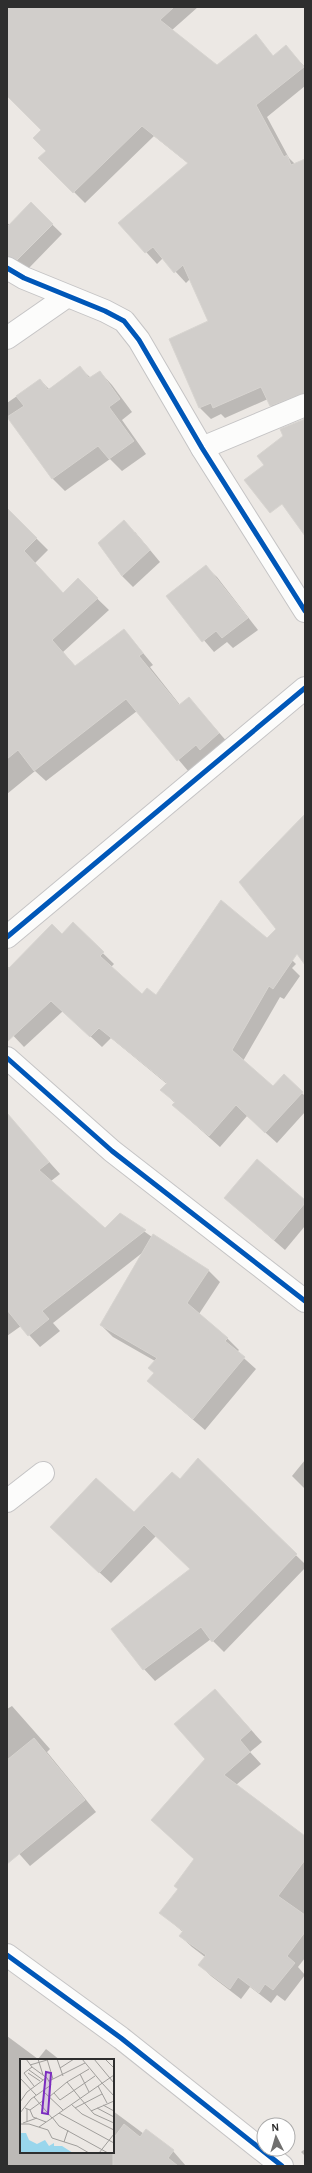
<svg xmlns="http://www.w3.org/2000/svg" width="312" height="2173" font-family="'Alegreya Sans',sans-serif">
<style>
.shadow{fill:#0003}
.building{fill:#d1cecb;stroke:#d7d4d0}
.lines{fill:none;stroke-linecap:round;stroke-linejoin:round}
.minor-casing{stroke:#c5c4c5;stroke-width:24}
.minor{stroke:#fcfcfb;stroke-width:22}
.cycleway-casing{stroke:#fff;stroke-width:8}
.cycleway{stroke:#0057b8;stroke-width:5}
.inset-road{fill:none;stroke:#a09e9b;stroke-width:1}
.view{fill:#7b2cbf;fill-opacity:0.15;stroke:#7b2cbf;stroke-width:2}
.inset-edge{fill:none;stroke:#2e2e2e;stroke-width:2}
</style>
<rect width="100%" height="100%" fill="#ece8e4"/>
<g class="shadow">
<polygon points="7,7 198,7 172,30 217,66 268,50 274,57 286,47 305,67 305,86 267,117 289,158 295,164 305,163 305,396 282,417 271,406 268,399 225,418 221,414 211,419 200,408 209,322 190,279 186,283 163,258 157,264 120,223 189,164 154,136 85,203 40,158 47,151 43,130 7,47"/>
<polygon points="31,204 62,234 28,269 7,271 7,223 10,225"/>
<polygon points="80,368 91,378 100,372 112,385 132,412 122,420 146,454 122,471 110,459 65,491 52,478 7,415 7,403 40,380 49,389"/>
<polygon points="7,509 48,550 35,563 64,594 78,580 109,610 63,652 76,667 124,630 153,665 150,667 180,705 189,699 230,745 189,772 137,711 46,781 35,771 7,794"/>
<polygon points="135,532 160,562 133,587 122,576 99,543"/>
<polygon points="206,567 217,577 258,630 233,648 227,642 214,652 167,597"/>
<polygon points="73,924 114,964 111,967 142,996 156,997 285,953 296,964 292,968 300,976 284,999 280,997 243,1061 273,1087 284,1076 305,1096 305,1112 277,1143 247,1116 220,1147 173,1105 175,1103 162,1090 167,1084 111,1038 102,1047 63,1011 24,1047 7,1029 7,966 10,969 62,935"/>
<polygon points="7,1115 60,1174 51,1181 105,1229 120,1214 152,1237 208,1270 220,1282 199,1314 227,1338 239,1350 237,1352 256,1369 205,1430 148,1381 155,1373 155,1361 113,1337 101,1325 142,1253 53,1323 60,1331 40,1347 21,1326 7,1336"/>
<polygon points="225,1198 305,1201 305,1226 285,1250"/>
<polygon points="198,1460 305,1564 305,1568 224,1652 211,1639 155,1681 144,1669 113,1629 192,1569 156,1536 111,1583 62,1538 134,1514 180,1481"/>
<polygon points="305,1460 305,1489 292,1476"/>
<polygon points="215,1690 262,1742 250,1752 261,1764 236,1785 305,1837 305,1958 298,1967 305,1975 285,2001 277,1995 271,2003 250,1987 241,1999 211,1976 200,1965 205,1957 192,1947 180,1936 183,1932 161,1913 179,1890 175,1886 195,1860 152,1820 206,1759"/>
<polygon points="12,1706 50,1749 47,1752 96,1812 30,1866 7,1840 7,1709"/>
<polygon points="7,2036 38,2059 46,2049 60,2060 21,2060 21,2152 113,2152 113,2111 144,2134 146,2130 173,2151 186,2166 7,2166"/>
<polygon points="305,2149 305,2156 301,2152"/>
</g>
<g class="building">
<polygon points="7,7 174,7 160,20 217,65 256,34 273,56 286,45 304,67 256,105 284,157 287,155 291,165 305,159 305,393 270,406 261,387 213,408 211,403 199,408 169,339 208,321 183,265 174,273 153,247 145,253 118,223 188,163 142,126 73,193 38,158 46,151 33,138 41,130 7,96"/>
<polygon points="31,202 53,224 17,260 7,256 7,227"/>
<polygon points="80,366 89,378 100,371 120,399 109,407 134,441 109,459 98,446 52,479 7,417 24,406 16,396 40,379 48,390"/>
<polygon points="305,419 305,536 282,504 270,513 244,480 264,465 257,456 283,436 280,429"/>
<polygon points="7,508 37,538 24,551 63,593 78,578 98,598 52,640 75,666 124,629 143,653 139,656 179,705 189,697 219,733 200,750 196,745 177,761 126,699 34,771 18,750 7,759"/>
<polygon points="124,520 150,550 122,576 98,543"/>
<polygon points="206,565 248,618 222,638 216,631 202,642 166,596"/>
<polygon points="305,814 305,965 297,954 273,989 269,986 232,1050 273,1086 284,1074 303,1092 265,1133 236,1105 209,1136 172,1105 175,1102 160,1090 167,1083 99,1028 90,1037 51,1001 7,1042 7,970 52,924 62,934 73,922 104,952 100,956 142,994 147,988 156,995 221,900 267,938 276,929 239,882"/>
<polygon points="7,1113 49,1162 39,1170 105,1228 120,1213 146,1230 42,1311 49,1319 28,1336 7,1310"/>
<polygon points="257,1159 305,1200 305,1203 274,1240 224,1198"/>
<polygon points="153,1234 209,1270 187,1303 228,1338 225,1341 245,1357 193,1419 147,1381 154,1373 148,1368 157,1358 100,1325"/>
<polygon points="198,1458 297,1554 212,1642 201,1627 143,1670 111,1629 190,1569 144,1525 99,1573 50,1527 96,1478 134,1512 172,1472 180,1479"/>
<polygon points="215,1689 251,1730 240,1740 250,1752 224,1775 305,1836 305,1860 278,1896 305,1915 305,1932 287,1956 295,1963 273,1990 265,1984 259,1993 238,1977 230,1989 198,1965 206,1955 179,1936 183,1931 159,1913 178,1889 174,1886 194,1859 151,1820 205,1759 174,1724"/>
<polygon points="34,1738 85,1800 7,1864 7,1760"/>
<polygon points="124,2124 140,2137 146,2129 174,2150 168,2158 178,2166 113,2166 113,2139"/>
</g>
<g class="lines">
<defs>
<g id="minor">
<polyline points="7,268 24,278 105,311 124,321 139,340 202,448 305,611"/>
<polyline points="7,338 66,297"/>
<polyline points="202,448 305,405"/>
<polyline points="7,937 305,688"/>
<polyline points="7,1058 112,1151 305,1301"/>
<polyline points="7,1501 43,1473"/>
<polyline points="7,1955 121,2038 282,2166"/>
</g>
</defs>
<use href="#minor" class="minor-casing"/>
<use href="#minor" class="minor"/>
<defs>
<g id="cycleway">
<polyline points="7,268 24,278 105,311 124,321 139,340 202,448 305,611"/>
<polyline points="7,937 305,688"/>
<polyline points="7,1058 112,1151 305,1301"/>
<polyline points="7,1955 121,2038 282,2166"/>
</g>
</defs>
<use href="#cycleway" class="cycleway-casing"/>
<use href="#cycleway" class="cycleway"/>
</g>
<g transform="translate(20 2059)">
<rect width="94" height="94" fill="#ece8e4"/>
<path d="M0,74H6L9,81L17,85L25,81L29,87L34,84V87H42L53,94H0Z" fill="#99d6ec"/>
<path class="inset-road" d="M18,0L23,16M27,0L33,20M37,0L43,17M62,0L82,24M74,0L94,24M85,0L94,9M10,6L27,1M12,8L4,14L14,27M40,9L54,0M9,11L23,21M8,14L20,22M60,15L69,33M0,19L16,36M29,22L65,4M47,23L60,39M82,24L94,37M78,27L87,44M23,32L43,51M34,34L40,41L75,17M14,38L32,59M29,38L47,23L69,10M60,39L74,55L94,64M0,43L7,33L26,19M51,45L62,55L94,71M83,46L94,52M5,49L10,51L24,41M55,49L82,35M77,49L94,58M10,51L13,58L26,63M71,52L94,42M0,54L11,40L31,26L27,19L12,8L6,0M39,54L94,84M32,58L39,67L88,94M7,63V50M3,64L17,59M0,65H9L28,71L32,79L57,87L69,94M19,68L94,16M44,83L48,71M79,94L94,75"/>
<path class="view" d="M26,13L31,14L28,55L22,54Z"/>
<rect width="94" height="94" class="inset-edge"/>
</g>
<rect width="312" height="2173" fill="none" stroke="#2e2e2e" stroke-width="16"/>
<g transform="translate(276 2137) rotate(355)"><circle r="19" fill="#ffffff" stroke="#ababab"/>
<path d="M0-3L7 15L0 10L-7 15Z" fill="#706f6e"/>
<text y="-6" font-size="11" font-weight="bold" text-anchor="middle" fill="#2e2e2e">N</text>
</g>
</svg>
